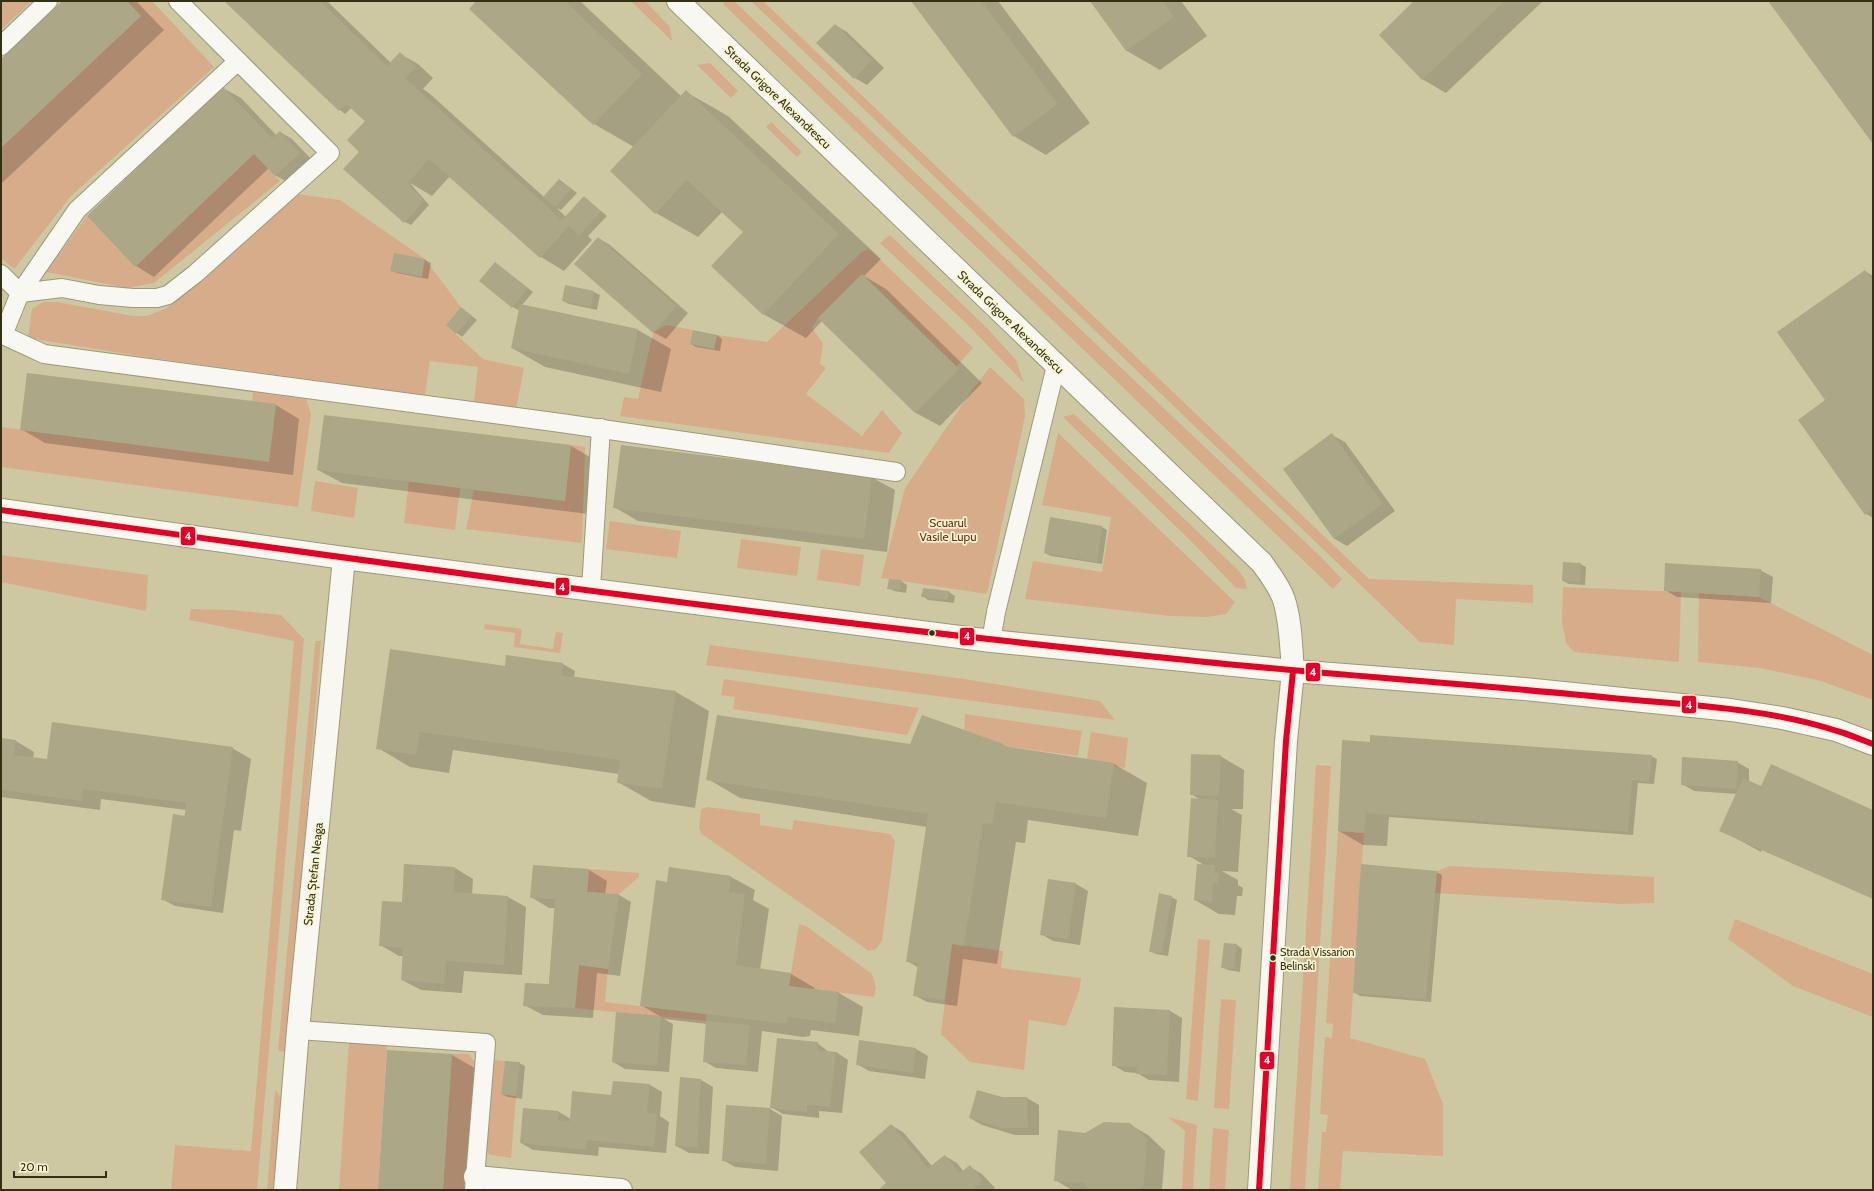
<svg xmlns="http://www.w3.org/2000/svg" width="1874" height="1191" font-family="Cabin,sans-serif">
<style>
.green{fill:#d7ac8b}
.shadow{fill:#0003}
.building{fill:#aba787}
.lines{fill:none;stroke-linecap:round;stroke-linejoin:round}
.service-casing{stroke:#9d987a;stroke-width:20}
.minor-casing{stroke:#9d987a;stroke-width:24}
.secondary-casing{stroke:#9d987a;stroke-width:24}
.primary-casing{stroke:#9d987a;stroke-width:24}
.service{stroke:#f8f7f1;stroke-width:18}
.minor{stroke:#f8f7f1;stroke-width:22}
.secondary{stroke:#f8f7f1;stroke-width:22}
.primary{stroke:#f8f7f1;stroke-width:22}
.bus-1-casing{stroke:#faf6d4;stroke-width:9}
.bus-1{stroke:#e4002b;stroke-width:6}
.bus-dot{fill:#333014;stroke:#faf6d4;stroke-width:1.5}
.labels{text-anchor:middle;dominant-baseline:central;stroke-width:3.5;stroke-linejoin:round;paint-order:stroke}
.bus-label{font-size:11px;fill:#333014;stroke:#faf6d4;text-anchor:start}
.street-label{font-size:12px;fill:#333014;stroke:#faf6d4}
.park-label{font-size:12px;fill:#712d0f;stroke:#faf6d4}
.line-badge{stroke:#faf6d4;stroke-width:1.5}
.badge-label{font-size:11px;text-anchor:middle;font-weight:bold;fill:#fff}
</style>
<rect width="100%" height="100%" fill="#cec8a2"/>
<g class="green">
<polygon points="1,1 32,1 1,30"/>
<polygon points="127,1 152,1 214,67 71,196 14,269 1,258 1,148 141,16"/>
<polygon points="631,1 645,1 670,27 672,41"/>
<polygon points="726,1 734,1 1322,558 1342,579 1333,589 723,4"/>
<polygon points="751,1 763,1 1369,579 1533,585 1533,603 1456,599 1454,645 1420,642"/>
<polygon points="710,63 738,91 731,98 697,65"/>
<polygon points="771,122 802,152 797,157 766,127"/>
<polygon points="254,154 280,181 154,283 127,288 46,272 87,216 135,267"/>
<polygon points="297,194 340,200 425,259 461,307 446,325 483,359 524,368 516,409 474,402 478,367 430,361 425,395 152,358 28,338 32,309 43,302 57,302 133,316 147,316 167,308"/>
<polygon points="890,235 987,328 1016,360 1024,383 967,324 880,243"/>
<polygon points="869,249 973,348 956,367 862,274 818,318 812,328 823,343 820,364 826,368 806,394 862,436 882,410 902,433 889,453 620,416 624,397 638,399 653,333 666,325 693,330 690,344 714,349 717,335 767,342 862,252"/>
<polygon points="990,367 1024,399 1025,416 987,594 881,578 905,488 973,389"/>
<polygon points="253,392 306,399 311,414 298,507 1,467 1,427 269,461 276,405 252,402"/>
<polygon points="1074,414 1239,571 1245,580 1247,589 1236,588 1194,544 1063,417"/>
<polygon points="1058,433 1235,602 1226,614 1207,617 1170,616 1025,599 1033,561 1102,572 1111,517 1042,505"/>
<polygon points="571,445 585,447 582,543 466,529 474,490 565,501"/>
<polygon points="315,481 358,488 354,518 311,511"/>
<polygon points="409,481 460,488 455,530 404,523"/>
<polygon points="610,521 681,531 677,558 606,549"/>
<polygon points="741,539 801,547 797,576 737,568"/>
<polygon points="821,549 864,555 860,586 817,580"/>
<polygon points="1,555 148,575 146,611 1,582"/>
<polygon points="1563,587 1681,592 1679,662 1574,652 1566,643 1562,622"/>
<polygon points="1699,593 1759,597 1873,655 1873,700 1821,681 1760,668 1698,662"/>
<polygon points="191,609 232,610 281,615 304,639 257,1190 171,1190 175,1145 251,1151 294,641 189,620"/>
<polygon points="485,624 522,629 520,644 553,649 556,632 563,633 560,653 514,647 515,633 484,629"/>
<polygon points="316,641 321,641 287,1052 278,1051 315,645"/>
<polygon points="710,645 964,679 1100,701 1115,720 706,665"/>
<polygon points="724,679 919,708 907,735 733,709 735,697 721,695"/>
<polygon points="965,714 1082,731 1078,756 1003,746 1004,744 964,730"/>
<polygon points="1091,732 1128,738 1125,768 1114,766 1114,764 1087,759"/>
<polygon points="1316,765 1331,766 1305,1190 1290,1190"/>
<polygon points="708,807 760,814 760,825 792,830 794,820 890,834 895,841 882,941 876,949 869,951 702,834 699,828 701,809"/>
<polygon points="1338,831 1364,833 1350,1038 1425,1059 1443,1104 1443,1156 1343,1151 1340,1190 1318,1190 1322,1132 1326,1132 1328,1115 1320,1114 1325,1037 1332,1038 1333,1024 1326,1023"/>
<polygon points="1450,866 1654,877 1654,903 1622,904 1435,893 1437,871"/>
<polygon points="589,869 639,873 639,877 619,894 587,892"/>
<polygon points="1735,919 1873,974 1873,1017 1793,986 1728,939"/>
<polygon points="799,924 806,926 872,974 876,987 874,997 789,986"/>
<polygon points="1198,939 1210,940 1198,1101 1186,1099"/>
<polygon points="952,944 1003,951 1001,968 1081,978 1079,991 1066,1026 1029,1020 1024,1070 970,1062 941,1034"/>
<polygon points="579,965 608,969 605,1002 706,1014 706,1021 575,1008"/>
<polygon points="1221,999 1236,1000 1229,1109 1214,1108"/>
<polygon points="349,1041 387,1044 378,1190 339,1190"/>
<polygon points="452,1054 468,1054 477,1065 464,1190 443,1190"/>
<polygon points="494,1060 505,1061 501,1094 516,1096 511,1158 491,1155 485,1151"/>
<polygon points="275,1090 279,1094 284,1108 276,1190 267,1190"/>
<polygon points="1168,1117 1197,1125 1193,1190 1182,1190 1185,1131"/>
<polygon points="1213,1128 1229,1130 1225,1190 1209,1190"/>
</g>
<g class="shadow">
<polygon points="64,1 136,1 164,30 1,184 1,60"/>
<polygon points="226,1 327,1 391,63 400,54 418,64 433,78 423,89 429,93 544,197 560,180 577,193 561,210 557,208 566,217 584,197 607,216 588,236 592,240 564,271 541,257 450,176 432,196 410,183 429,205 411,225 405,222 345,169 360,151 366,122 351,108 345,114 340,110"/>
<polygon points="478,1 580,1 681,96 686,92 728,116 881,259 864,276 886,289 982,383 940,426 916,413 822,321 806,338 763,314 745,232 723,211 698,237 656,213 611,171 634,147 594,124 471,8"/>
<polygon points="912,1 998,1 1090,123 1046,155 1014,136"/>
<polygon points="1091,1 1181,1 1207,36 1160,70 1127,51"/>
<polygon points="1416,1 1543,1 1446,93 1422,79"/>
<polygon points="835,25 847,32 884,68 867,85 855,78"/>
<polygon points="223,88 241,98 276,135 280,132 292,139 312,160 287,182 275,175 269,168 154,277 136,266 88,216"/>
<polygon points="598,238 610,245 688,313 666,339 653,332"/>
<polygon points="395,254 425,260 431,263 428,279 397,273 391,270"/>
<polygon points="495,263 533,292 522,305 638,330 671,349 661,392 545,367 512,348 521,307 518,310 513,307"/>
<polygon points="1865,271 1873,276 1873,518 1866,514 1827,401"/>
<polygon points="566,286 594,292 600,295 597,310 569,304 563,301"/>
<polygon points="467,312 477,320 462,337 447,325"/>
<polygon points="717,335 722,339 720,351 696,347 691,344"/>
<polygon points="276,405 299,419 293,475 45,443 21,429"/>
<polygon points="325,416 571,446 595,460 588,514 342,483 318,470"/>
<polygon points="1332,435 1345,442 1395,511 1347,546 1335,539 1284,469"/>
<polygon points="871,477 895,490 887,552 638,521 614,507"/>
<polygon points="1102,527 1107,530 1102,564 1051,556 1045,553"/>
<polygon points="1580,564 1586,567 1585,585 1569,584 1563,581"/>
<polygon points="1760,570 1773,577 1771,603 1677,597 1665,590"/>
<polygon points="890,580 901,581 907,585 906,593 894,591 889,588"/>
<polygon points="924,589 949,592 955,596 954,603 928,600 923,596"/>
<polygon points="507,656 563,664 575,671 574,678 676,692 709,711 695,808 651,801 618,782 619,774 453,750 449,773 410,767 378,748 506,667"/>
<polygon points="923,716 1010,748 1114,764 1147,783 1138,836 1028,820 1025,843 1016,842 997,964 963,959 957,1006 927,1002 914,995 919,968 907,961 927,827 740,798 708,779 911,745"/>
<polygon points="1,739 16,741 34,752 33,758 47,760 232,748 251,759 241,831 234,830 223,913 175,906 162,899 186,810 101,799 100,810 1,797"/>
<polygon points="1371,744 1651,756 1657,759 1654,784 1638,783 1633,835 1389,817 1387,846 1363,845 1339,831"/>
<polygon points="1220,756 1244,770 1243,809 1231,809 1242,815 1238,872 1222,871 1238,880 1238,885 1243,888 1242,896 1237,896 1235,915 1219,914 1195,900 1204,865 1189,856 1201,800 1191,794"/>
<polygon points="1737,762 1749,769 1749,782 1762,787 1873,811 1873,898 1762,850 1761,852 1721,830 1737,794 1694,791 1682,784"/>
<polygon points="405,865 455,868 473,879 472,895 508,897 526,907 522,975 464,971 462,993 421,990 402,980 404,956 399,956 380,945 403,904"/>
<polygon points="670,868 731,877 755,890 753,900 769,909 760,970 791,974 815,988 814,990 839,993 863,1007 859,1036 811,1030 810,1036 803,1037 762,1031 758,1072 716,1068 704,1061 707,1024 664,1019 673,1024 669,1072 625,1069 613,1062 617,1013 661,1017 641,1005"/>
<polygon points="589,870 607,881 605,894 619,895 631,902 620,976 597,973 593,1018 543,1015 524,1005 549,985 555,908 549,908 531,897"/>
<polygon points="1436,872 1442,875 1431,1002 1360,996 1354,992"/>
<polygon points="1076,884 1088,891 1080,945 1053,941 1041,934"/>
<polygon points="1171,897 1177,900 1168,956 1156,954 1150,951"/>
<polygon points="1237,945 1242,949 1240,972 1228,970 1222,967"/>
<polygon points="1170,1011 1182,1018 1179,1082 1149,1080 1137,1073 1125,1072 1113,1065"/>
<polygon points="860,1042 916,1049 928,1056 925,1079 869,1071 857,1064"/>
<polygon points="817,1043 829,1052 836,1052 848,1060 842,1113 819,1111 819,1118 783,1114 771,1107"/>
<polygon points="452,1055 485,1074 477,1190 379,1190"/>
<polygon points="519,1063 525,1066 522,1099 508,1097 502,1094"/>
<polygon points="681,1078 701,1080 713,1087 709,1154 689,1153 676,1146"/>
<polygon points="650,1085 662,1092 660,1116 669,1122 666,1153 599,1147 598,1156 533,1150 521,1143 559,1112 571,1119 612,1096"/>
<polygon points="1002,1098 1027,1098 1039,1105 1039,1135 1015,1135 982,1125 970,1118"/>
<polygon points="770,1109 782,1116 778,1171 735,1167 723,1160"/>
<polygon points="1129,1124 1148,1135 1165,1151 1162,1190 1072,1190 1055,1180 1086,1134"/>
<polygon points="891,1125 903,1132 932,1166 945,1156 957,1163 964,1172 970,1167 982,1174 995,1188 992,1190 880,1190 888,1183"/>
</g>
<g class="building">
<polygon points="62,1 127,1 141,16 1,148 1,59"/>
<polygon points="224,1 320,1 387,66 400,52 416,67 405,78 562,220 584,196 601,212 579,236 569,226 540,258 429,159 408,183 424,201 404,223 343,169 359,152 347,140 365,121 346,104 339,111"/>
<polygon points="476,1 565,1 642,74 593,125 469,9"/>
<polygon points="911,1 981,1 1058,104 1013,137"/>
<polygon points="1090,1 1163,1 1174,17 1126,51"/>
<polygon points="1414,1 1505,1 1422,80 1379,35"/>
<polygon points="1768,1 1873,1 1873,144"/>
<polygon points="835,24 872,60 854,79 816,43"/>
<polygon points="222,86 272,138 280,131 300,153 275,176 254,154 135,267 87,216"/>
<polygon points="686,90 839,234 763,315 711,266 743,232 687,180 655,214 610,171"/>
<polygon points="559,179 571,189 555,207 543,197"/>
<polygon points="598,237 677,306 653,333 574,264"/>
<polygon points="394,253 425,259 422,277 390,271"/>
<polygon points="495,262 528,288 512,308 479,281"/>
<polygon points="1865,270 1873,282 1873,509 1865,515 1798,420 1825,400 1777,332"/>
<polygon points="862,274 959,369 915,413 818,318"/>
<polygon points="565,285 594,291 591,307 562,301"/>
<polygon points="520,304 638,329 629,374 511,348"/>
<polygon points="461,307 472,316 456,334 446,325"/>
<polygon points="693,330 717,335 714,349 690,344"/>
<polygon points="27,373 276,404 269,462 20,430"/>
<polygon points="324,415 571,445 565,501 317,470"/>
<polygon points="1332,433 1383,504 1334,539 1283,469"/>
<polygon points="621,445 872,476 864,539 613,508"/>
<polygon points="1050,517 1102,526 1097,562 1044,553"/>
<polygon points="1563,562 1581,563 1580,582 1562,581"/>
<polygon points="1665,563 1761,569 1759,597 1664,591"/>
<polygon points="889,579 901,580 900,590 887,589"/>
<polygon points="923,588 949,591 948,600 921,597"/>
<polygon points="390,649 505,666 506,655 563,663 562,675 676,691 662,789 617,783 620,760 420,732 416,755 376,749"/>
<polygon points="717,715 910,744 922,715 1004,744 1003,746 1114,763 1106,818 996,802 992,824 983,823 964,946 952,944 944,1000 913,996 918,963 906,962 928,814 706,780"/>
<polygon points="52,722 233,747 211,907 161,900 173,814 185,816 186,803 83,789 82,801 1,790 1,738 16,740 14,755 47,759"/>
<polygon points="1370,735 1652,755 1649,782 1632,780 1628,832 1366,813 1364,833 1338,831 1342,740 1370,742"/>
<polygon points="1191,754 1221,755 1219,796 1190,795"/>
<polygon points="1682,757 1738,761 1736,789 1681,785"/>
<polygon points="1771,764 1873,810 1873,899 1719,831 1743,778 1761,786"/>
<polygon points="1191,798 1218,800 1215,858 1187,857"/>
<polygon points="404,864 455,867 454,892 508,896 504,965 446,961 444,984 401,980 403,948 379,946 382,901 402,902"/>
<polygon points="1197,864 1215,865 1214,873 1219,873 1218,883 1213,883 1212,902 1194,900"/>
<polygon points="1361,864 1437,871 1426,999 1353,993"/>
<polygon points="533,865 589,869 587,892 619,894 608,969 579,965 575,1008 523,1006 525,983 549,984 555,899 530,898"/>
<polygon points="669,867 731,876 729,892 745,894 736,965 791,973 789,986 839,992 835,1023 787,1017 787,1023 778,1023 640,1006 656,880 667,882"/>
<polygon points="1048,879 1076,883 1068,939 1040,935"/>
<polygon points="1159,893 1172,896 1162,953 1149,952"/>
<polygon points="1224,943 1237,944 1234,969 1221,968"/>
<polygon points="1114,1007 1170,1010 1167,1075 1136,1074 1137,1067 1112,1066"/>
<polygon points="616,1012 661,1016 657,1066 612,1062"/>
<polygon points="706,1021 750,1025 746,1065 703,1062"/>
<polygon points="777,1038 818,1042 817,1050 836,1052 830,1107 807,1105 807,1112 770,1108"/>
<polygon points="859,1040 916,1048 913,1073 856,1065"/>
<polygon points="387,1050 452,1054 443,1190 378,1190"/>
<polygon points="505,1061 520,1062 516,1096 501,1094"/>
<polygon points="680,1077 701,1079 697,1147 675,1146"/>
<polygon points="613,1081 650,1084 647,1113 657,1114 654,1147 587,1140 586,1150 520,1143 523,1108 559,1111 558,1120 570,1121 572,1091 611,1095"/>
<polygon points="977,1090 1002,1097 1027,1097 1028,1128 1002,1128 969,1118"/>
<polygon points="726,1105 770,1108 766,1164 722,1161"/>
<polygon points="1104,1122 1130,1123 1147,1139 1144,1185 1139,1190 1089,1190 1084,1183 1054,1181 1058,1130 1085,1133"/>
<polygon points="891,1124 928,1168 945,1155 960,1173 970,1165 983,1181 974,1188 976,1190 878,1190 886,1183 859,1152"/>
</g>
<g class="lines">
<defs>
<g id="service">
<polyline points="1,46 48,1"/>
<polyline points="238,61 77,210 20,293 3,335 44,354 561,423 896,472"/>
<polyline points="1,274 20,293 62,288 99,295 133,298 157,298 168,295 195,274 330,153 178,1"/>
<polyline points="591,589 601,428"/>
<polyline points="991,641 996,612 1056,366"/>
<polyline points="298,1030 486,1043 474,1190"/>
</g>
<g id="minor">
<path d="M678,1L1262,563C1270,575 1280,587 1284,600C1291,622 1291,648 1293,671"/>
<polyline points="475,1177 621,1190"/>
<polyline points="285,1190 298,1030 344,558"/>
</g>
<polyline id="secondary" points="1259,1190 1286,741 1293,671"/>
<polyline id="primary" points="1,510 344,558 991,641 1293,671 1524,689 1731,710 1782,718 1836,730 1873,744"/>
</defs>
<use href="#service" class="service-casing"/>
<use href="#minor" class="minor-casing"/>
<use href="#secondary" class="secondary-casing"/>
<use href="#primary" class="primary-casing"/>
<use href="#service" class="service"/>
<use href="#minor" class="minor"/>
<use href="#secondary" class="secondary"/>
<use href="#primary" class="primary"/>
<defs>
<g id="bus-1">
<path d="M1,510C396,565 791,621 1187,660C1329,675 1471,684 1612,698C1686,705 1767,708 1837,731C1849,734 1861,740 1873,744"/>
<polyline points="1259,1190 1286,741 1293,671"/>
</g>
</defs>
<use href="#bus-1" class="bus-1-casing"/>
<use href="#bus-1" class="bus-1"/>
</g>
<g class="bus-dot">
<circle cx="932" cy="633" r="3.5"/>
<circle cx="1273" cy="958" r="3.5"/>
</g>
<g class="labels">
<g class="bus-label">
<text x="1280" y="952">Strada Vissarion<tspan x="1280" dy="14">Belinski</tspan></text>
</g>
<g class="street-label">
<text transform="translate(778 97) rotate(44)">Strada Grigore Alexandrescu</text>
<text transform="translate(1011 322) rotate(44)">Strada Grigore Alexandrescu</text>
<text transform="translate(313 874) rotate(-84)">Strada Ștefan Neaga</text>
</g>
<g class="park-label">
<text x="948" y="522">Scuarul<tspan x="948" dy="14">Vasile Lupu</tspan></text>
</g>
</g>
<g class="line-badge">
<rect x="180" y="526" width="16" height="20" rx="4" fill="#e4002b"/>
<rect x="555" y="577" width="15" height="19" rx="4" fill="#e4002b"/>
<rect x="959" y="627" width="16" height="19" rx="4" fill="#e4002b"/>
<rect x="1305" y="662" width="16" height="20" rx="4" fill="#e4002b"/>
<rect x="1681" y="695" width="16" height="19" rx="4" fill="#e4002b"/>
<rect x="1259" y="1051" width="16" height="19" rx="4" fill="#e4002b"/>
</g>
<g class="badge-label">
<text x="188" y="540">4</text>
<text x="562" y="591">4</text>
<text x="967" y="640">4</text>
<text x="1313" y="676">4</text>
<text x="1689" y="709">4</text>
<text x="1267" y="1064">4</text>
</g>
<rect width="1874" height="1191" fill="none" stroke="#333014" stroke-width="4"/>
<path d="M14 1171v6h92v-6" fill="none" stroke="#333014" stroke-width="2"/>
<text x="20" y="1171" font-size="12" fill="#333014" stroke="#faf6d4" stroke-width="3" paint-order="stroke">20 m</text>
</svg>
